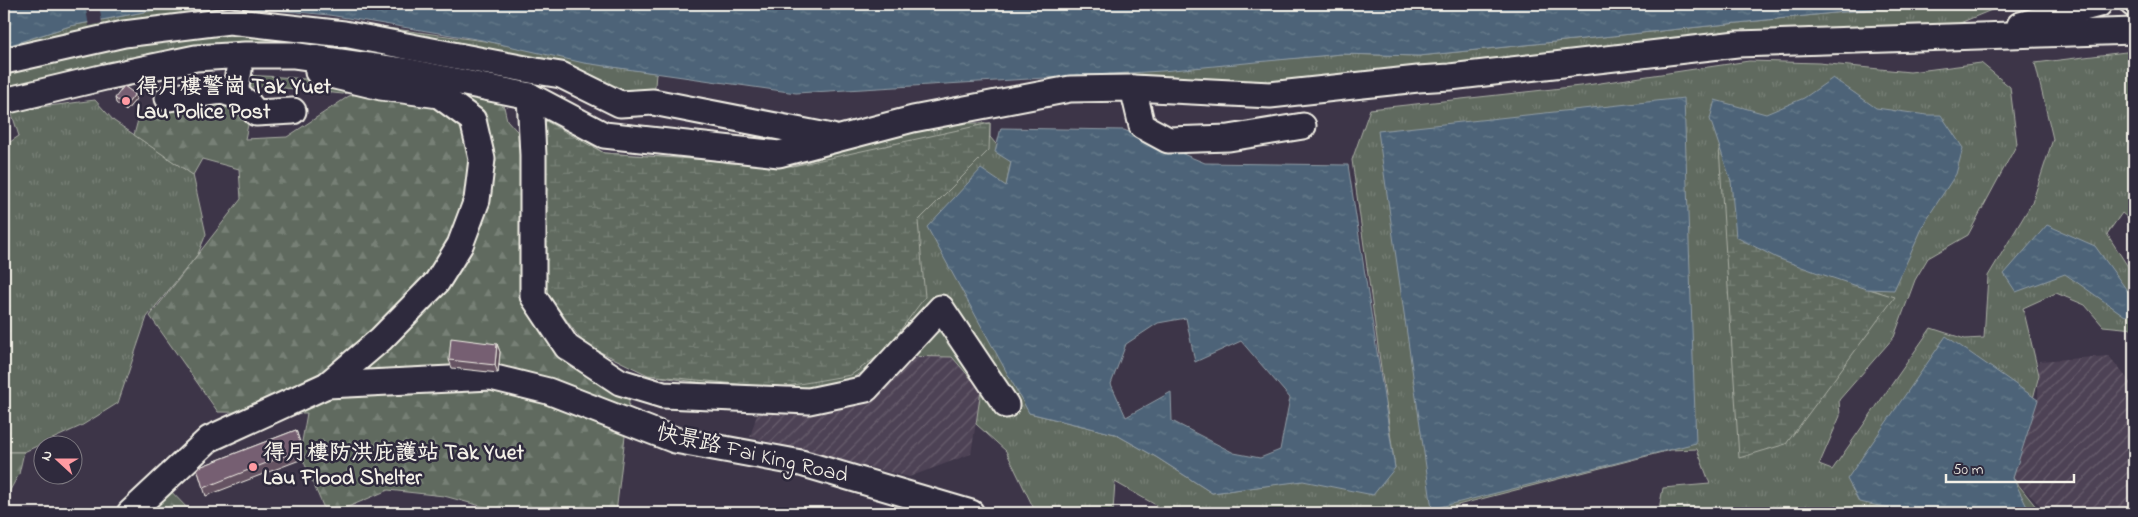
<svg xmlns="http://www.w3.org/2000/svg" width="2138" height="517" font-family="'Indie Flower','LXGW WenKai TC',sans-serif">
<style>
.industrial{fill:url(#industrial-furrows)}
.grass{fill:url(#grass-tufts);stroke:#aaaea4}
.forest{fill:url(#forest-firs);stroke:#aaaea4}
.wetland{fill:url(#wetland-marsh);stroke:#aaaea4}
.water{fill:url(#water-ripples);stroke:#909ca5;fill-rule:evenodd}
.pier{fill:#3d3548}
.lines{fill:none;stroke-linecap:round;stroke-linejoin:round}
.minor-casing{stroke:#f4f1e8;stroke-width:29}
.minor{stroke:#2f2a3d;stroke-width:25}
.wall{fill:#655262;stroke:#f4f1e8}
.shaded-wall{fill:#534250;stroke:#f4f1e8}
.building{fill:#765f72;stroke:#f4f1e8}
.poi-dot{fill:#ff9aa2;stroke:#2f2a3d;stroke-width:2}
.labels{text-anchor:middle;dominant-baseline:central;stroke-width:5;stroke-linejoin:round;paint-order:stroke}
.poi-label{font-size:22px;font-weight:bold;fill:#f4f1e8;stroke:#2f2a3d;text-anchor:start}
.street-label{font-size:22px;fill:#f4f1e8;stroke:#2f2a3d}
</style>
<defs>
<pattern id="industrial-furrows" width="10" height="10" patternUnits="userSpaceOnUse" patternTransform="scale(1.25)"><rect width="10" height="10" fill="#4e4255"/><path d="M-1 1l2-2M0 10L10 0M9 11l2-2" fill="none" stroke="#685e6d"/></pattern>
<pattern id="grass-tufts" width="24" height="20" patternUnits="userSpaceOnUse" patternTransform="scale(1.25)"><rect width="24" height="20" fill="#606a5f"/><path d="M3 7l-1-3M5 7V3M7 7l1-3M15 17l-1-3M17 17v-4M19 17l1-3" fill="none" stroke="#778076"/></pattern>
<pattern id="forest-firs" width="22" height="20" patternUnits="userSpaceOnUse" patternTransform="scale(1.25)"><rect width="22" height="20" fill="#606a5f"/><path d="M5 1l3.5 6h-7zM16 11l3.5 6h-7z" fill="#778076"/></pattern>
<pattern id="wetland-marsh" width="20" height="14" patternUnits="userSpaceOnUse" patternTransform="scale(1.25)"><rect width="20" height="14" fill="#606a5f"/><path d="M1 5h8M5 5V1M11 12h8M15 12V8" fill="none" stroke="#778076"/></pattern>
<pattern id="water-ripples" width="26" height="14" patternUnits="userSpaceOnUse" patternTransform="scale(1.25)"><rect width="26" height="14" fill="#4d6478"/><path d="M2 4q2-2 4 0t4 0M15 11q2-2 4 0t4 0" fill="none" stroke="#677b8b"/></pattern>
</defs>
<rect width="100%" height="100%" fill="#3d3548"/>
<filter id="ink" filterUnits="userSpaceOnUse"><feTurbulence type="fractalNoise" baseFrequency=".02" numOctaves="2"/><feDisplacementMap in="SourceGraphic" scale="10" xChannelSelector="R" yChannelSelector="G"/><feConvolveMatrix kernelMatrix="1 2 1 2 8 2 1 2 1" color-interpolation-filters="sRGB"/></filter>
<g filter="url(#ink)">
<g class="industrial">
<polygon points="892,356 952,357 981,390 971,454 909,477 750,437 764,392"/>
<polygon points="2109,356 2134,387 2134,513 2047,513 2013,478 2038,400 2039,361"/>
</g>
<g class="grass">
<polygon points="186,4 208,4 492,42 594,64 656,73 654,99 536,71 530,88 312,49 4,95 4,47 70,26"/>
<polygon points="1921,4 2006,4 1926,37 1271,86 1112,74 1341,54 1419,56"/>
<polygon points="2134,51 2134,223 2122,213 2107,234 2134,276 2134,329 2103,326 2085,305 2056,293 2023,308 2039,375 2013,478 2041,513 1687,513 1659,509 1663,488 1710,484 1697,449 1670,450 1427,513 1170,513 1115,482 1113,511 1036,513 1006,451 976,424 981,390 952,357 892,356 836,387 764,392 648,375 545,290 544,113 604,153 793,166 938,123 990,123 990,137 1011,162 1006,186 1029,413 1115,434 1156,457 1212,493 1395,468 1352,160 1370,109 1580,86 1749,61 1819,63 1910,72 1981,63 2010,87 2017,144 1968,235 1928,258 1915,280 1894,337 1839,400 1840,416 1819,465 1832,470 1931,328 1965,339 1984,338 1988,276 2032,203 2053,139 2035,63"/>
<path d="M243,75C282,77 321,78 359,89L343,94L275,87H241Z"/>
<polygon points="95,100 114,121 193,175 206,234 198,254 147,317 118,403 81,426 24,452 4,452 4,146 19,136 11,111"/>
</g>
<g class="forest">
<polygon points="474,85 504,107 507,120 533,149 537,301 575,353 631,385 616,513 507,513 444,496 388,490 334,513 326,513 300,453 307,413 218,412 150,316 241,199 239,169 202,159 193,175 134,135 138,120 154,117 172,103 239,103 249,120 245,139 287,137 349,96 370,90"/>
<polygon points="4,452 24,452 19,474 4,501"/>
<polygon points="163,483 192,513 130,513"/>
</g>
<g class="wetland">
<polygon points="544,120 604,153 793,166 990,123 989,150 918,221 925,297 884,352 851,375 776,388 648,375 584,344 545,290"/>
<polygon points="1719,147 1738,183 1843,281 1895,297 1786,444 1739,458"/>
</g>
<g class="water">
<polygon points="4,4 186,4 70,26 4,47"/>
<polygon points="213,4 1921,4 1419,56 1341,54 1162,71 796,93 584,63 482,40 329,15"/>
<polygon points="1833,78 1876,108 1927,115 1941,115 1963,148 1956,174 1926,220 1894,290 1866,289 1821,274 1777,258 1736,237 1731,181 1710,119 1715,100 1766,114 1804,98"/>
<polygon points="1684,98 1696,443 1432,509 1378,131"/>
<path d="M1001,128L1124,130L1205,163L1348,165L1395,468L1373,495L1303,481L1212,493L1156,457L1115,434L1029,413L927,227L981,169L1006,186L1011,162L995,152ZM1186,318L1195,362L1241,341L1290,398L1280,450L1260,458L1234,453L1172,421L1171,392L1126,417L1111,384L1126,344L1158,323Z"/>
<polygon points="2047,225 2095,246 2134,300 2134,313 2125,316 2065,274 2016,292 2004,274"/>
<polygon points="1946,336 2038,400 2013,478 2030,513 1915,513 1859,502 1847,479"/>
</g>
<polygon class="pier" points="85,4 99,4 102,23 89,26"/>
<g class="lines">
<defs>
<g id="minor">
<polyline points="2133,4 2134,4"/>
<polyline points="2020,25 2099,4"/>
<polyline points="4,61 124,34 229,21 344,34 536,71 561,75 620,104 653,102 832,137"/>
<polyline points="239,70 236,86 237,96 248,103 256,113 293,111"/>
<polyline points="1133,88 1270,95 1418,79 1450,77 1737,44 2134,31"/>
<polyline points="530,96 533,155 533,296 567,347 620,382 663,395 809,401 866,389 941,308 1006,405"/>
<polyline points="168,98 222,91 237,96"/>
<polyline points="4,101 105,77 196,58 245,55 293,55 405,71 530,96 604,135 779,154 913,119 1070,89 1133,88 1142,126 1168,140 1229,138 1303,126"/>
<polyline points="327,385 491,377 548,391 675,440 801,463 971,513"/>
<polyline points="130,513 209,439 327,385 381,339 437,282 460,245 477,200 482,159 473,120 439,95 381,87 318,72"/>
</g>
</defs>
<use href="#minor" class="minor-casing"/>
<use href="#minor" class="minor"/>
</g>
<g class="wall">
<polygon points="115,98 136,99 126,111 116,103"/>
<polygon points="497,344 500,352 498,373 452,368 449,360"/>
<polygon points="296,430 305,458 206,496 197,468"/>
</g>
<g class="shaded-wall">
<polygon points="135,94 136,99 126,111 125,107"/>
<polygon points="497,344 500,352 498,373 495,365"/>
</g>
<g class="building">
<polygon points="124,86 135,94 125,107 115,98"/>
<polygon points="451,338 497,344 495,365 449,360"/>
<polygon points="296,430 302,449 203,488 197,468"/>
</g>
</g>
<g class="poi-dot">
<circle cx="126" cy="101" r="5"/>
<circle cx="253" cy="467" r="5"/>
</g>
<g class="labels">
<g class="poi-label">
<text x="136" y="88">得月樓警崗 Tak Yuet<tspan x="136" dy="25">Lau Police Post</tspan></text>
<text x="263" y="454">得月樓防洪庇護站 Tak Yuet<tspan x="263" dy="25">Lau Flood Shelter</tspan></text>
</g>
<g class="street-label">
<text transform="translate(752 455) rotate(13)">快景路 Fai King Road</text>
</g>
</g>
<rect width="2138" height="517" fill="none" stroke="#2f2a3d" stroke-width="20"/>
<rect x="10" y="10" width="2118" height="497" fill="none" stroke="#f4f1e8" stroke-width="2" filter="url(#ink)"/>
<g transform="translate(58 460) rotate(291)"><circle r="24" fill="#2f2a3d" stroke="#7e7a81"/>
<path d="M0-4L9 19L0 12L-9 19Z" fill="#ff9aa2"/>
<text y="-8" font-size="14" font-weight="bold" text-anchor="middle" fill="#f4f1e8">N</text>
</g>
<path d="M1946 474v8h128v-8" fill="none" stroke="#f4f1e8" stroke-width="2.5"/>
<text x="1953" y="474" font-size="15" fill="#f4f1e8" stroke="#2f2a3d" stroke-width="4" paint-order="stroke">50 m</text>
</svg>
